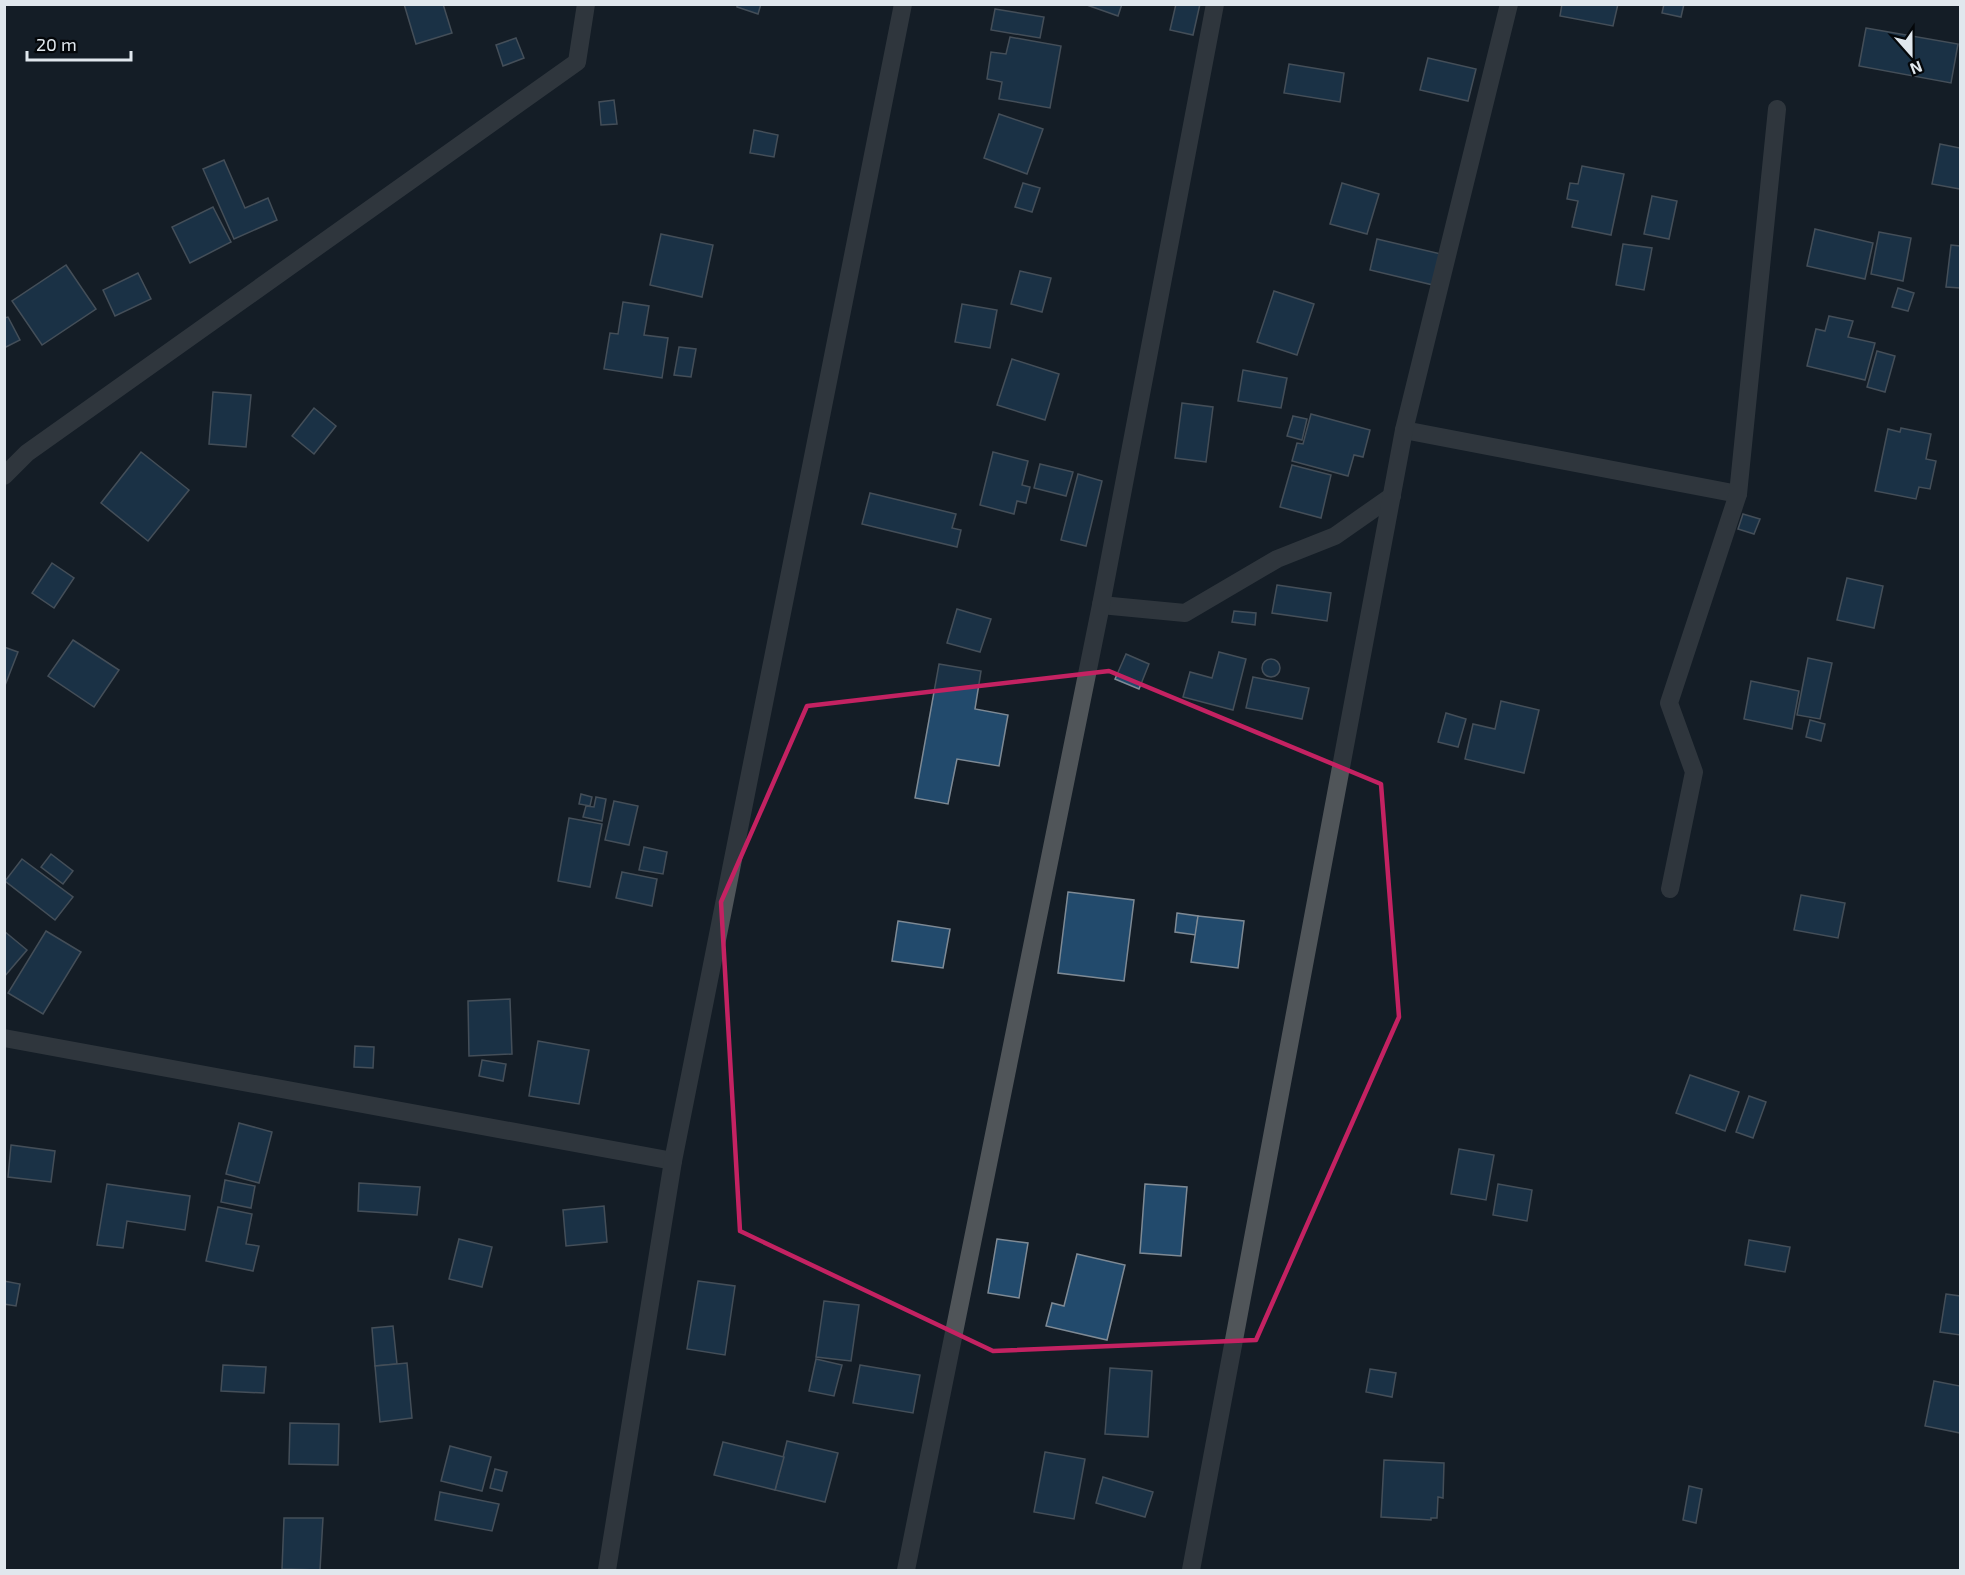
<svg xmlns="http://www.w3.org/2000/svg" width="1965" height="1575" font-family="'Exo 2',sans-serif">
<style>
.building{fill:#224a6c;stroke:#7e8a95;stroke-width:1.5}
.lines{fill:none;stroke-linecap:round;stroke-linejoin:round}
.lane{stroke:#505559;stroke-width:18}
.street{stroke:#505559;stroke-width:18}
.marked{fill:none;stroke:#c42262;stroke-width:4.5;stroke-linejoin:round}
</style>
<rect width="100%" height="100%" fill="#141d26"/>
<g class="building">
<polygon points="404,4 443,4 452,33 416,44"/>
<polygon points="737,4 761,4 758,14 737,7"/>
<polygon points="1084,4 1122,4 1118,16"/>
<polygon points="1176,4 1200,4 1193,35 1170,30"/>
<polygon points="1562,4 1618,4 1613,26 1560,16"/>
<polygon points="1664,4 1684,4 1681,17 1662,13"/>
<polygon points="995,9 1044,17 1040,38 991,30"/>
<polygon points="1866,28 1958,44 1951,83 1859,66"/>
<polygon points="1010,37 1061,46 1050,108 999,99 1002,82 987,79 991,52 1006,54"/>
<polygon points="516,38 524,58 503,66 496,45"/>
<polygon points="1428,58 1476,69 1468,101 1420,90"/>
<polygon points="1289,64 1344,73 1340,102 1284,93"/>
<polygon points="614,100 617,124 601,125 599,102"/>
<polygon points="999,114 1043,129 1027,174 984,158"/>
<polygon points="754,130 778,135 774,157 750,153"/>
<polygon points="1940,144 1960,148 1960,189 1932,184"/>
<polygon points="224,160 245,208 268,198 277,220 234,239 203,169"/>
<polygon points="1582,166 1624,174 1611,235 1572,227 1578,201 1567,199 1570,183 1578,184"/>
<polygon points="1023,183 1040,188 1032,212 1015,207"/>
<polygon points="1342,183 1379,194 1367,234 1330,224"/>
<polygon points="1652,196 1677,201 1669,239 1644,234"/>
<polygon points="213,207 231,242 190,263 172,227"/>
<polygon points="1815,229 1873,243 1865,279 1807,266"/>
<polygon points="1879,232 1911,238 1903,281 1871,274"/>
<polygon points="661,234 713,245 702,297 650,285"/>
<polygon points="1377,239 1441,254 1433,285 1370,270"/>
<polygon points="1623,244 1652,248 1644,290 1616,285"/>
<polygon points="1951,245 1960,246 1960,288 1946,287"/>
<polygon points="66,265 96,309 42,345 12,301"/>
<polygon points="1020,271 1051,278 1042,312 1011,304"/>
<polygon points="138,273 151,299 115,316 103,290"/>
<polygon points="1898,288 1914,293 1908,311 1892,307"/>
<polygon points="1274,291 1314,304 1297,355 1257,342"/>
<polygon points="623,302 649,306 644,335 668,338 662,378 604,369 610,333 618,334"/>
<polygon points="962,304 997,310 990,348 955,342"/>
<polygon points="1829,316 1853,321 1848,337 1875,343 1865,380 1807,366 1816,329 1825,331"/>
<polygon points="8,317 20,340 4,348 4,318"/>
<polygon points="679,347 696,349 691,377 674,375"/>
<polygon points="1877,351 1895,356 1885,392 1867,387"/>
<polygon points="1012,359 1059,374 1045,420 997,405"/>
<polygon points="1243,370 1287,378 1281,408 1238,401"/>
<polygon points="213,392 251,395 246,447 209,444"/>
<polygon points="1182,403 1213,407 1206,462 1175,458"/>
<polygon points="314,408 336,426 314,454 292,436"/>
<polygon points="1311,414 1370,430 1363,457 1354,455 1348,476 1292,461 1297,443 1303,444"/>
<polygon points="1293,416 1307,419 1302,440 1287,436"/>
<polygon points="1901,428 1931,434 1926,459 1936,461 1930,489 1919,487 1916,499 1875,491 1888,429 1900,432"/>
<polygon points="141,452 189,490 148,541 101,503"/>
<polygon points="993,452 1028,461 1022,485 1030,487 1026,503 1017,501 1014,514 980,505"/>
<polygon points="1040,464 1073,472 1066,496 1034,488"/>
<polygon points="1292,465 1331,475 1321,518 1280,507"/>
<polygon points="1078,474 1102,481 1086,546 1061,540"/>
<polygon points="870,493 956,514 952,528 961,530 957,547 862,524"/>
<polygon points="1743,514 1760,519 1754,534 1738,529"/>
<polygon points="52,563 74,578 54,608 32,593"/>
<polygon points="1847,578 1883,586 1874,628 1837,620"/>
<polygon points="1277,585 1331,593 1327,621 1272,613"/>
<polygon points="957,609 991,619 980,652 947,643"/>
<polygon points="1234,611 1256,613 1255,625 1232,622"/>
<polygon points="73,640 119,670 94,707 48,676"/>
<polygon points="4,647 18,652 4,688"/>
<polygon points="1219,652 1246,659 1233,710 1183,697 1190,672 1212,678"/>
<polygon points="1126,654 1149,664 1139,689 1115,679"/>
<polygon points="1808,658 1832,663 1820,719 1797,715"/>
<circle cx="1271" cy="668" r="9"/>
<polygon points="939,664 981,671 975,709 1008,715 999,766 957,759 948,804 915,798"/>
<polygon points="1253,677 1309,688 1302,719 1246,708"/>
<polygon points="1751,681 1799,691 1792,729 1744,719"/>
<polygon points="1501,701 1539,710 1524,773 1465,759 1473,724 1495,729"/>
<polygon points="1446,713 1466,719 1458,747 1438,742"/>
<polygon points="1810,720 1825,724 1821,741 1806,737"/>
<polygon points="581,794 592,797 590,806 579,804"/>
<polygon points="596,797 606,799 602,821 583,817 586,806 594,807"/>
<polygon points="614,801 638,806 629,845 605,840"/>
<polygon points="569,818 602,824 590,887 558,881"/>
<polygon points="644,847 667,852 663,874 639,870"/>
<polygon points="51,854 73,871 63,884 41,867"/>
<polygon points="22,859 73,897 55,920 5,881"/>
<polygon points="622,872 657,879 652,906 616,898"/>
<polygon points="1068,892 1134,900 1124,981 1058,973"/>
<polygon points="1801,895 1845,903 1838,938 1794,930"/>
<polygon points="1177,913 1198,916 1196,935 1175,932"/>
<polygon points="1198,916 1244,921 1238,968 1191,962"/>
<polygon points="898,921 950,929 943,968 892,961"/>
<polygon points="4,931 27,950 4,977"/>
<polygon points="46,931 81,952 43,1014 8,993"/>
<polygon points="510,999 512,1054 469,1056 468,1001"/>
<polygon points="538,1041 589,1050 579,1104 529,1096"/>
<polygon points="355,1046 374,1047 373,1068 354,1067"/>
<polygon points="482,1060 506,1064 503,1081 479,1076"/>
<polygon points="1690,1075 1739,1092 1725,1131 1676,1113"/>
<polygon points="1749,1096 1766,1102 1753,1138 1736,1132"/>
<polygon points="239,1123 272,1132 259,1183 226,1174"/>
<polygon points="11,1145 55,1151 51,1182 8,1177"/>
<polygon points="1459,1149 1494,1155 1486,1200 1451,1194"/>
<polygon points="225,1180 255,1186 251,1208 221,1202"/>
<polygon points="359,1183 420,1187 417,1215 358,1211"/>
<polygon points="107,1184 190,1196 185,1230 127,1221 123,1248 97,1245"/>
<polygon points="1145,1184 1187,1187 1181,1256 1140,1253"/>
<polygon points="1498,1184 1532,1190 1527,1221 1493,1215"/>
<polygon points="604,1206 607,1242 566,1246 563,1210"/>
<polygon points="218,1207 252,1214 246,1244 259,1246 253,1271 206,1261"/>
<polygon points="459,1239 492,1247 482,1287 449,1279"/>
<polygon points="997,1239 1028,1243 1019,1298 988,1293"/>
<polygon points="1749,1240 1790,1247 1785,1272 1745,1265"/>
<polygon points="1077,1254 1125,1265 1107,1340 1046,1326 1052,1303 1064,1306"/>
<polygon points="4,1281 20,1284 16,1306 4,1304"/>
<polygon points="698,1281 735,1286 725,1355 687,1349"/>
<polygon points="1946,1294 1960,1296 1960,1335 1940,1332"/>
<polygon points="824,1301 859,1305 851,1361 816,1357"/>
<polygon points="393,1326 397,1364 375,1366 372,1328"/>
<polygon points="816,1359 842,1365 834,1396 809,1391"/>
<polygon points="407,1363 412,1418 380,1422 375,1366"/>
<polygon points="223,1365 266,1367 264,1393 221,1391"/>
<polygon points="860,1365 920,1375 913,1413 853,1403"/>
<polygon points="1110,1368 1152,1371 1148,1437 1105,1434"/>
<polygon points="1370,1369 1396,1373 1392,1397 1366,1392"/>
<polygon points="1934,1381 1960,1386 1960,1433 1925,1426"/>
<polygon points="290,1423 339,1424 338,1465 289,1464"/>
<polygon points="787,1441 838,1453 825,1502 775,1490"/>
<polygon points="723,1442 784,1457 775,1490 714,1475"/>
<polygon points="450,1446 491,1457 482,1491 441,1481"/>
<polygon points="1045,1452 1085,1459 1074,1519 1034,1512"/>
<polygon points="1384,1460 1444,1463 1443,1498 1438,1497 1437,1518 1431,1518 1431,1520 1381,1517"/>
<polygon points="495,1469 507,1472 502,1491 490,1488"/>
<polygon points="1103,1477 1153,1492 1145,1517 1096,1503"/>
<polygon points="1689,1486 1702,1489 1696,1523 1683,1520"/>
<polygon points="440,1492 499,1504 492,1531 435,1520"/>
<polygon points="284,1518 323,1518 320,1570 282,1569"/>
</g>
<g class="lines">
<polyline class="lane" points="1101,605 1185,613 1277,559 1335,536 1392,496"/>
<g class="street">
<polyline points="1404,430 1738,494"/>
<polyline points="4,476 27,453 577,62 586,4"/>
<polyline points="1670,889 1694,772 1669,703 1738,494 1777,109"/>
<polyline points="4,1038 673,1161"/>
<polyline points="607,1570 673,1161 903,4"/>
<polyline points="906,1570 1101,605 1215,4"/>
<polyline points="1191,1570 1404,430 1509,4"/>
</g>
</g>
<path d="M0 0H1965V1575H0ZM1109,671L1381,784L1399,1017L1256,1340L993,1351L740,1231L721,902L807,706Z" fill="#141d26" fill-opacity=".55" fill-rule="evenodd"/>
<path class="marked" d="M1109,671L1381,784L1399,1017L1256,1340L993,1351L740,1231L721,902L807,706Z"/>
<rect width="1965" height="1575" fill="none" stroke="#e0e7ed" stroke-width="12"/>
<g transform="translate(1911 54) rotate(159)" stroke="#04070a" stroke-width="4.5" paint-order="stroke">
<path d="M0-4.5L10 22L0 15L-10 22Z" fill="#e0e7ed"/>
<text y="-9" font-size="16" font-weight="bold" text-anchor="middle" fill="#e0e7ed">N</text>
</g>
<path d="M27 51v9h104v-9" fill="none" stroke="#e0e7ed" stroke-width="3"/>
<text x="36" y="51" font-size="18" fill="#e0e7ed" stroke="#04070a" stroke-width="4.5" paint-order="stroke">20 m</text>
</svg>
